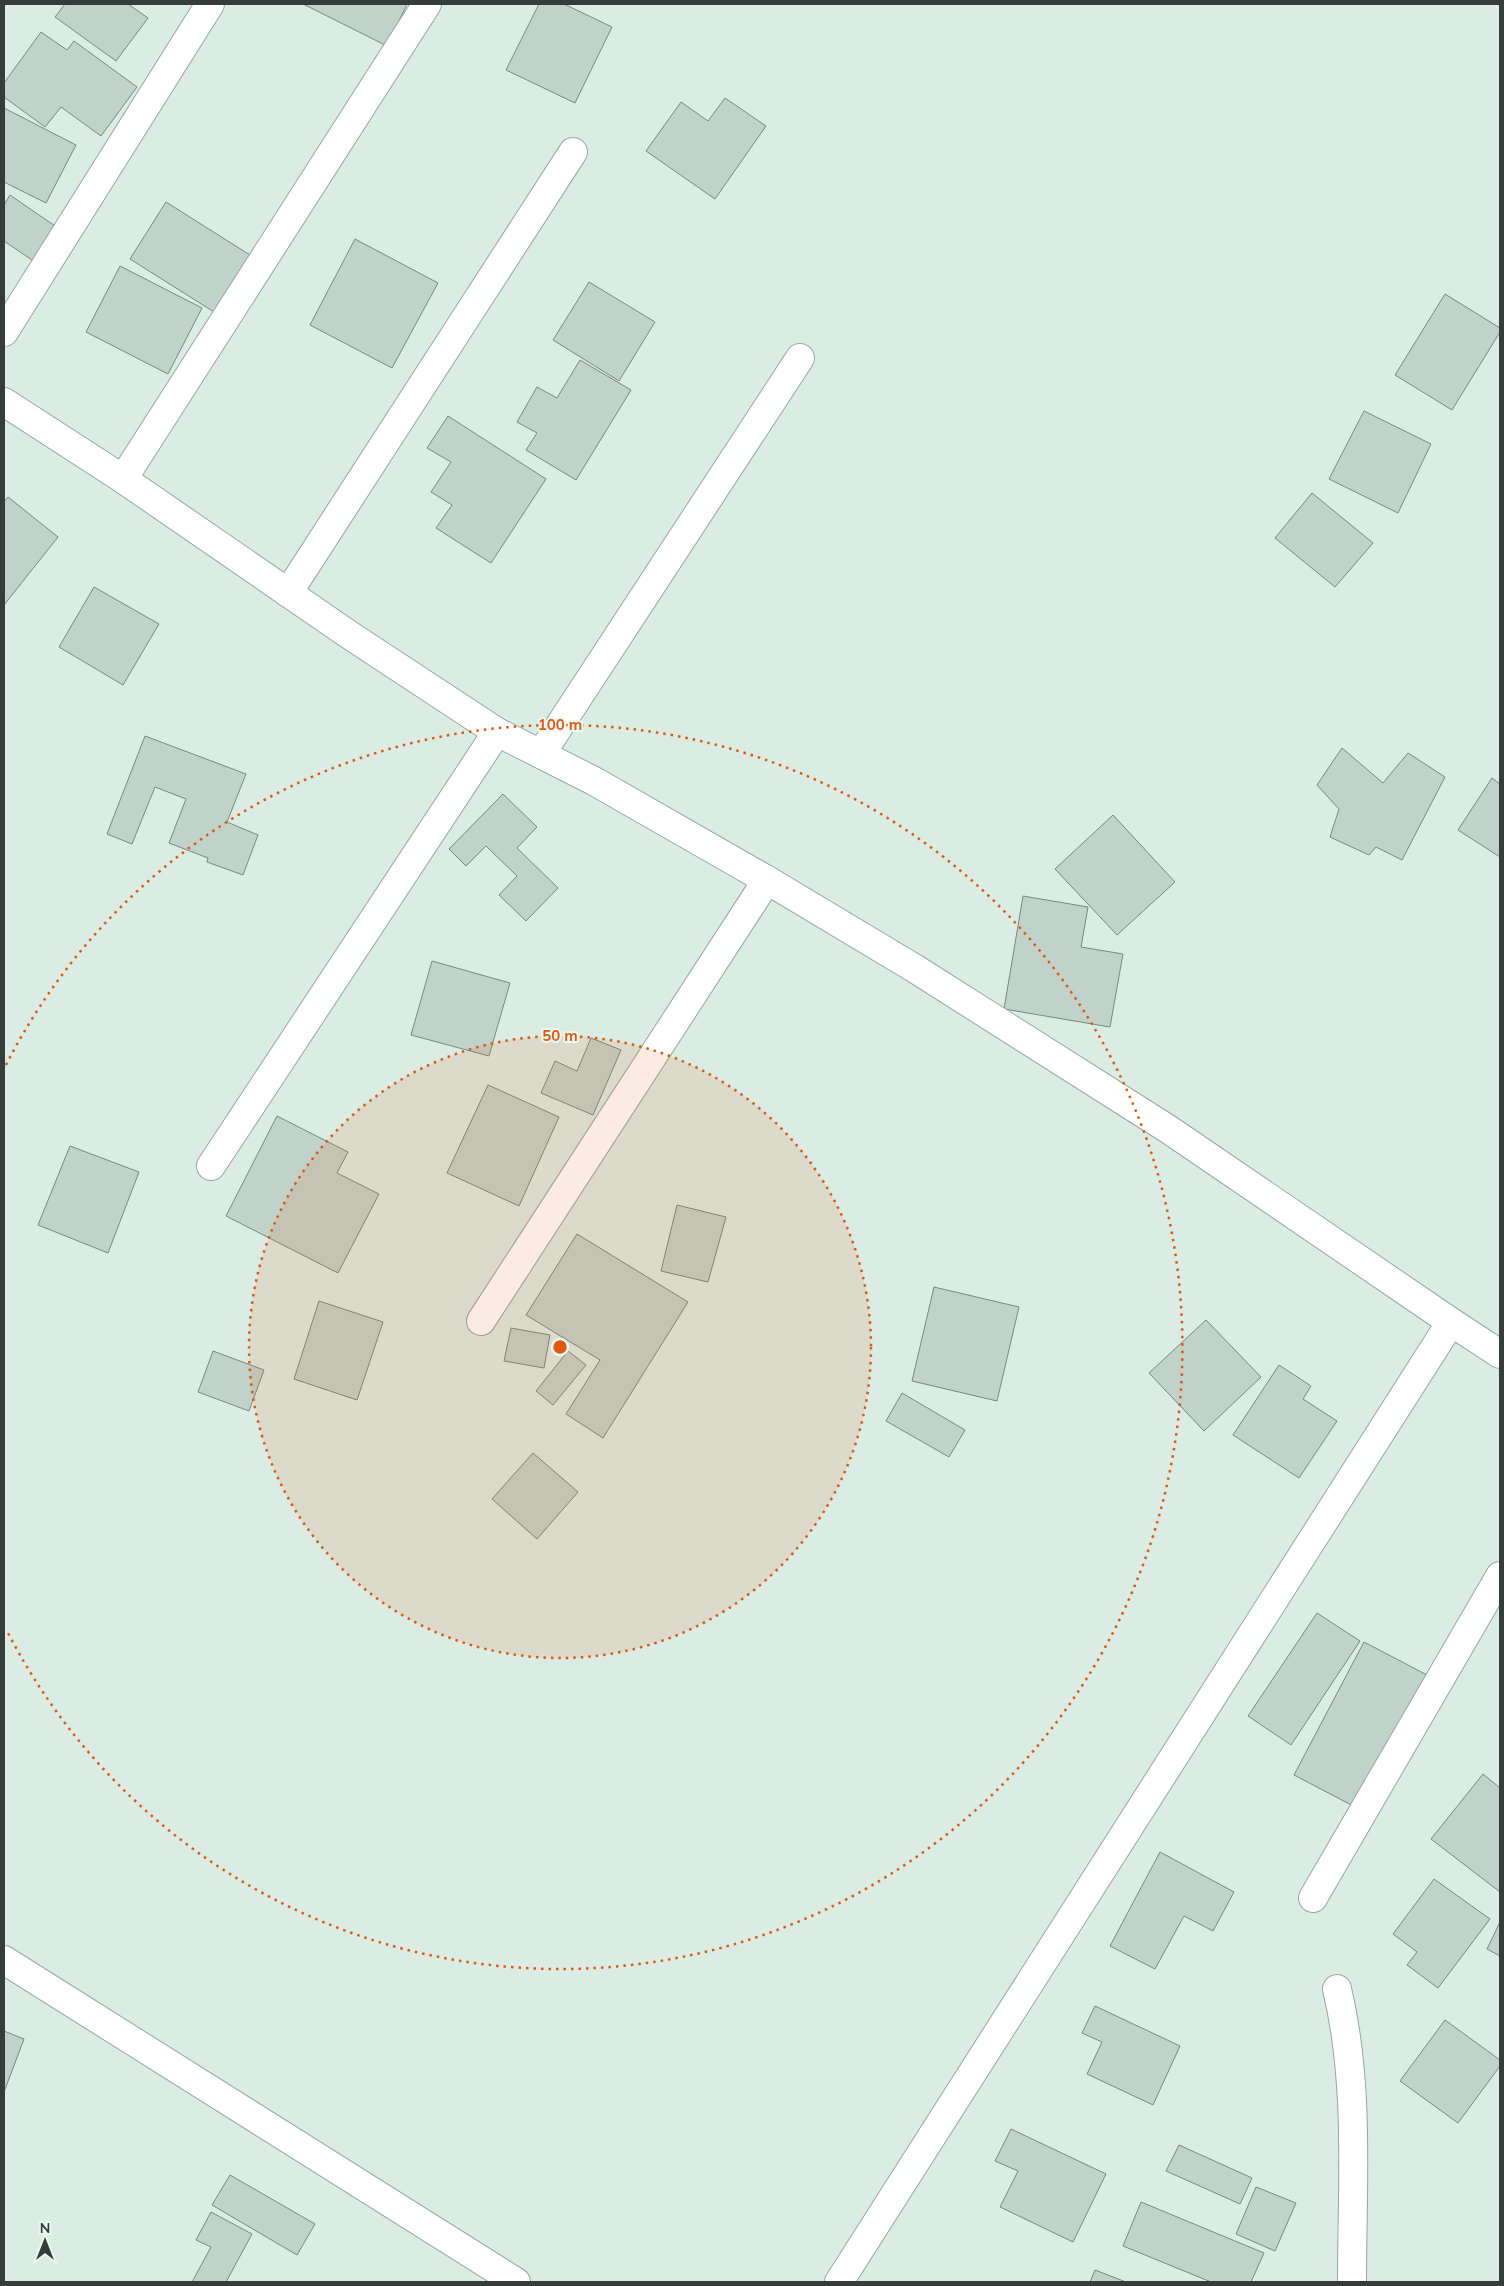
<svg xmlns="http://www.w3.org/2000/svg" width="1504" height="2286" font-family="Mulish,sans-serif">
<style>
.building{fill:#c1d2cb;stroke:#798882}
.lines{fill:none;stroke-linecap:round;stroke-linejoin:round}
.street-casing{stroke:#96a7a0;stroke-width:30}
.street{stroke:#fff;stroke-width:28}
.ring{fill:none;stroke:#df580e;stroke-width:2.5;stroke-dasharray:2.5 5}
.centre{fill:#df580e;stroke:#e8f9f2;stroke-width:2.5}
.ring-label{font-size:15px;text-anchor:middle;font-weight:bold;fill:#df580e;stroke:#e8f9f2;stroke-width:4;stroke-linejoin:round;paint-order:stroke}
</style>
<rect width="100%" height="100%" fill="#dbece5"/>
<g class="building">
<polygon points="65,4 128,4 148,18 116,61 55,17"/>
<polygon points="303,4 407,4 387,46"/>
<polygon points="539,4 564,4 612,27 575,103 506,70"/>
<polygon points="41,32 67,50 74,41 137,87 101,136 61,107 45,127 4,97 4,83"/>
<polygon points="725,98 766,126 715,199 646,151 681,102 708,121"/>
<polygon points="4,108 76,145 46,203 4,182"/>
<polygon points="10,195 58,228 35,262 4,241 4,205"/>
<polygon points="166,202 250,255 214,312 130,259"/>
<polygon points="355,239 438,283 392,368 310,325"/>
<polygon points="120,266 202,308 168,374 86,332"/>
<polygon points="589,282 655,322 619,381 553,340"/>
<polygon points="1445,294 1500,328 1500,332 1452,410 1395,375"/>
<polygon points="580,360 631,390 576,480 526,450 537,433 517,422 537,387 557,398"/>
<polygon points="1364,411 1431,444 1398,513 1329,479"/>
<polygon points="448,416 546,479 491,563 436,528 452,505 431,492 451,462 427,448"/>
<polygon points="1312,493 1373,543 1335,587 1275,538"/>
<polygon points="8,497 58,537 4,605 4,502"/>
<polygon points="94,587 159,624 123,685 59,647"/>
<polygon points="145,736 246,774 227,822 258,835 243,875 207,862 208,858 169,843 186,799 155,787 132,844 107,834"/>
<polygon points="1342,748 1383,783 1408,753 1445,777 1402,860 1376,847 1369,855 1330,837 1339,809 1317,785"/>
<polygon points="1492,778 1500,784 1500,857 1458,830"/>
<polygon points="503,794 537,827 517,848 558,888 526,921 499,895 517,876 486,846 466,866 449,849"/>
<polygon points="1113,815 1175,882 1117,935 1055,869"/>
<polygon points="1023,896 1088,907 1081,947 1123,954 1110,1027 1004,1009"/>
<polygon points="432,961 510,983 489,1056 411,1035"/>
<polygon points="591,1038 621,1050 593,1115 541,1093 555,1061 577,1071"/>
<polygon points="488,1085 559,1117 519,1206 447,1173"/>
<polygon points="277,1116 348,1152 337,1173 379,1194 338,1273 226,1216"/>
<polygon points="70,1146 139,1172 108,1253 38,1225"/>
<polygon points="677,1205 726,1217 708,1282 661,1271"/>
<polygon points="577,1234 688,1302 603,1438 566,1414 600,1360 526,1315"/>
<polygon points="934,1287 1019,1307 997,1401 912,1381"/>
<polygon points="319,1301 383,1322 357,1400 294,1379"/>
<polygon points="1206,1320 1261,1377 1204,1431 1149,1373"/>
<polygon points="511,1328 550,1335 544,1368 504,1361"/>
<polygon points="213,1351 264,1370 249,1411 198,1392"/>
<polygon points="568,1351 586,1365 553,1405 536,1391"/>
<polygon points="1279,1365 1311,1386 1303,1399 1337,1421 1299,1478 1233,1435"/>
<polygon points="902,1393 965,1430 949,1457 886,1421"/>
<polygon points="533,1453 578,1492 537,1539 492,1499"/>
<polygon points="1317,1613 1360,1641 1291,1745 1248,1716"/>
<polygon points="1364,1642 1427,1675 1357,1808 1294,1775"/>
<polygon points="1483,1774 1500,1788 1500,1892 1431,1839"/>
<polygon points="1160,1852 1234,1892 1213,1931 1184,1916 1155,1969 1110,1946"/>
<polygon points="1434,1879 1490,1919 1438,1988 1407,1965 1417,1952 1393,1934"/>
<polygon points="1500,1922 1500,1956 1487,1949"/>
<polygon points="1095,2006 1180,2046 1153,2105 1087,2074 1102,2042 1082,2033"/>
<polygon points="1445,2020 1500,2060 1500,2066 1458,2123 1400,2081"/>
<polygon points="4,2031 24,2039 4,2092"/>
<polygon points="1011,2129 1106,2174 1073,2242 1000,2207 1018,2171 995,2161"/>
<polygon points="1179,2145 1252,2178 1240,2204 1166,2171"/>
<polygon points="230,2175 315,2224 297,2255 212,2205"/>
<polygon points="1256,2187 1296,2203 1275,2251 1236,2234"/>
<polygon points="1141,2202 1264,2253 1251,2282 1211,2282 1123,2246"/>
<polygon points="211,2212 252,2234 226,2282 192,2282 211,2247 196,2240"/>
<polygon points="1095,2270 1126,2282 1090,2282"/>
</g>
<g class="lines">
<defs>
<g id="street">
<polyline points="4,332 210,4"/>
<polyline points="4,402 123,479 348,634 497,732 594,781 767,880 914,968 1168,1129 1451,1322 1500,1354"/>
<polyline points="123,479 427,4"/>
<polyline points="288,593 573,152"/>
<polyline points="541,754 800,358"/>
<polyline points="211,1166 497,732"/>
<polyline points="481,1321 767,880"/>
<polyline points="1313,1898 1500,1576"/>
<polyline points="4,1960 516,2282"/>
<path d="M1337,1989C1360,2085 1352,2185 1352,2282"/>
<polyline points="839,2282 1451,1322"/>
</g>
</defs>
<use href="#street" class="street-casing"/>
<use href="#street" class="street"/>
</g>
<circle cx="560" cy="1347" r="311" fill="#df580e" fill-opacity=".12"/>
<g class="ring">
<circle cx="560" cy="1347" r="311"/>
<path d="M6 1065A622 622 0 1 1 6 1629"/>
</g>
<circle cx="560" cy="1347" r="8" class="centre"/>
<g class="ring-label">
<text x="560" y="730">100 m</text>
<text x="560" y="1041">50 m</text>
</g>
<rect width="1504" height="2286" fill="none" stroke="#353c39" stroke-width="10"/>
<g transform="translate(45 2241)" stroke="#e8f9f2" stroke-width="4" paint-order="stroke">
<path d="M0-4L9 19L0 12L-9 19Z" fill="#353c39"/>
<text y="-8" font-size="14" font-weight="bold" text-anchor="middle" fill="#353c39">N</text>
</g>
</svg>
